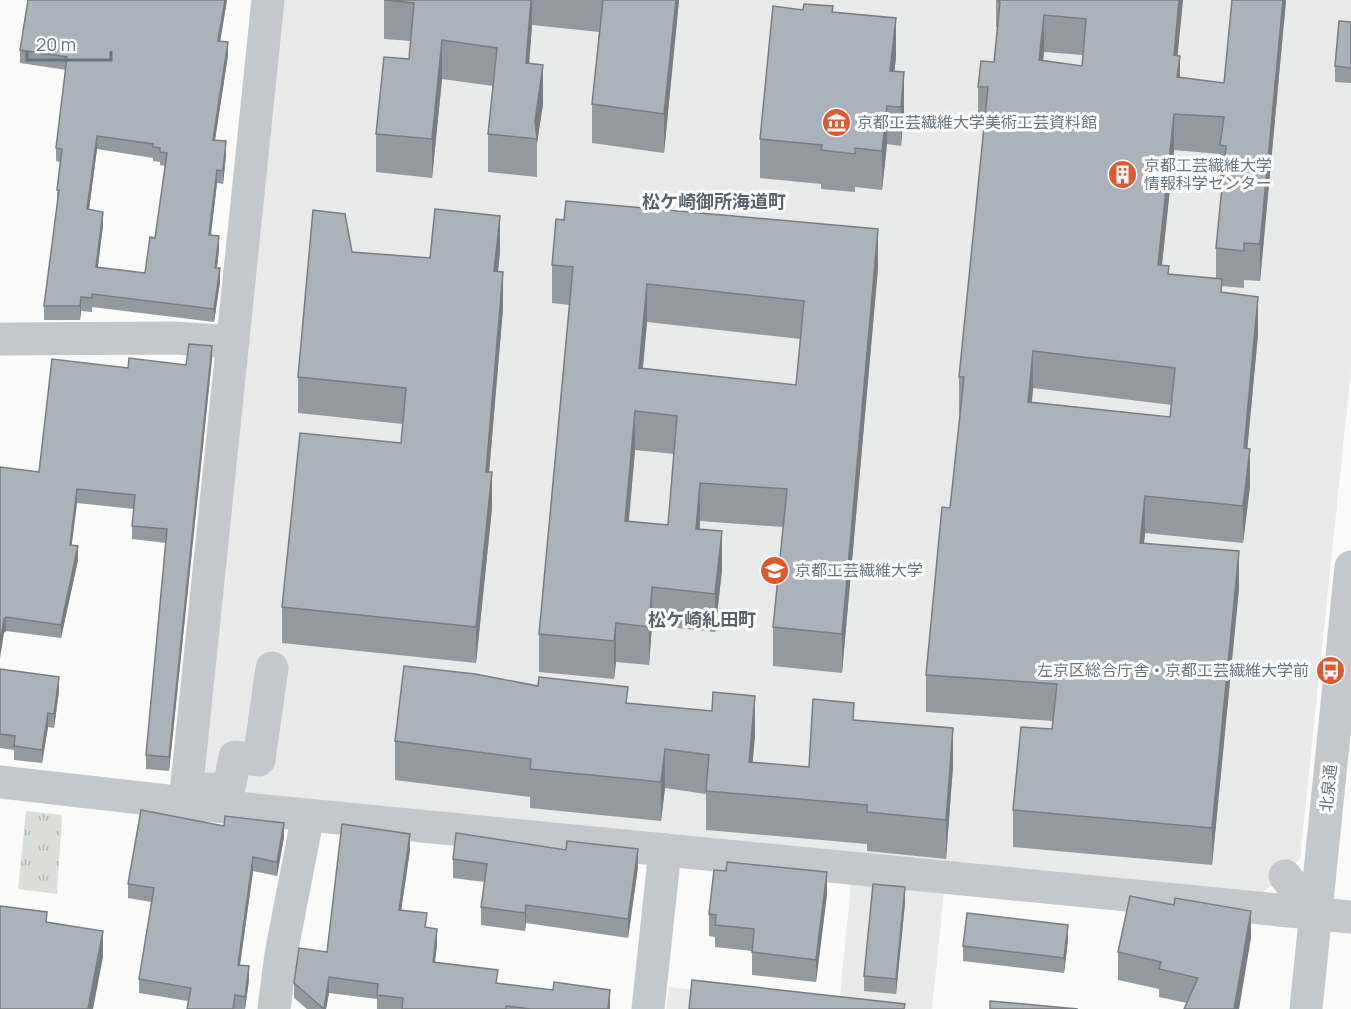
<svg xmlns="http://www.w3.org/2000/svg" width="1351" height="1009" font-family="Manrope,'Noto Sans JP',sans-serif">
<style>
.built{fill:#e8e9e9}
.park{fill:url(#park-tufts)}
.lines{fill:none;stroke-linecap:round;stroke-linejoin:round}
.minor{stroke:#c3c8cc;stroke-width:33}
.wall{fill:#929a9f;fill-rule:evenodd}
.shaded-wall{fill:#777d82}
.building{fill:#aab3b9;stroke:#777d82;stroke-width:1.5;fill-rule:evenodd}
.labels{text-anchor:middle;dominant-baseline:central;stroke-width:6;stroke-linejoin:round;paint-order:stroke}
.poi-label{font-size:16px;fill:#657683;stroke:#fff;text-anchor:start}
.street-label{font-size:16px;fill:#657683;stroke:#fff}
.neighbourhood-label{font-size:18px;font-weight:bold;fill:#57646e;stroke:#fff}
</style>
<defs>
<pattern id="park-tufts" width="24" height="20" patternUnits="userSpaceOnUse" patternTransform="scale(1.5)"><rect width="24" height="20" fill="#dadfd7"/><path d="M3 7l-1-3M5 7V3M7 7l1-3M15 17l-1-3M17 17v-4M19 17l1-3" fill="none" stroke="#b4b9b4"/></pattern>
</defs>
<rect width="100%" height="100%" fill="#fafaf8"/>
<polygon class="built" points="280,0 1351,0 1351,370 1300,859 1285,876 1262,893 947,863 932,1009 666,1009 669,987 839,1006 854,854 204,793 195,771"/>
<polygon class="park" points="26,811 62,815 57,894 18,889"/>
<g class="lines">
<g class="minor">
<polyline points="0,339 174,338 233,342"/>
<polyline points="0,782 185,803 1351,917"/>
<polyline points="185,803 268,0"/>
<polyline points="202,805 206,789 229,789 235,757 259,760 272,668"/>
<polyline points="1285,876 1315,912"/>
<polyline points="274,1009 281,954 308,815"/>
<polyline points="648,1009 665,850"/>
<polyline points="1306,1009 1351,567"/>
</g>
</g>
<g class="wall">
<path d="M28,0H227L220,41L228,55L215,140L226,155L223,184L217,183L211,235L219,250L217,268L220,282L214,322L92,307V312L81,311L80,320H44V306L58,204L57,203V190L60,162L56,161V148L66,70L20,63V50ZM97,149L153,158V161L160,162V165L165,166L155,238L145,273L98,267L103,225L89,210Z"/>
<polygon points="384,0 679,0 664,153 592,143 592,104 599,32 532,25 529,64 543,104 537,143 537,177 488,172 488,134 493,86 442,79 432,178 376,172 376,134 409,59 411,41 384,39"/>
<path d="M996,0H1183L1177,56L1180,77L1224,83L1232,0H1286L1260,281L1244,280V288L1222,286V293L1258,334L1247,448L1250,486L1243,543L1145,533L1144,543L1239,588L1212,865L1013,847V810L1052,729L1053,721L926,712V675L950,508L960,414H959V377L984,124L978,123V87L994,62L998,27H996ZM1044,52L1083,55L1082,66L1043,60ZM1174,150L1220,154V182H1223L1216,248V279L1169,274L1162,265ZM1033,388L1172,405L1170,417L1032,402Z"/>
<polygon points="803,10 833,12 896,57 894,71 904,111 901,146 887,144 882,190 855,187 855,192 821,189 821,184 760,178 760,139"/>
<polygon points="1351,22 1351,83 1335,82 1335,66"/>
<polygon points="352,252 430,258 500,252 498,271 503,308 489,472 492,508 476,663 282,643 282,607 401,443 403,424 298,413 298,377"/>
<path d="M552,265L878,268L842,673L773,666V627L783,527L700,521V529L722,570L715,632L652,625L649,665L616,662L614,679L539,672V634L569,305L552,303ZM647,322L801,339L796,385L643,368ZM635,450L674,454L668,525L629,521Z"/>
<polygon points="212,359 169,771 146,769 146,755 166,543 132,539 132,526 134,509 77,503 71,546 78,560 61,638 6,631 4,633 0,467 39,472 128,368 186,365"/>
<polygon points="0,669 59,691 54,728 48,727 42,763 14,760 14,750 0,748"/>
<polygon points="628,703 755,735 752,762 809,767 854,721 953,766 946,859 867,851 867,844 706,830 706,794 665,788 661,821 530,808 530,797 395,780 395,741"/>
<polygon points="224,826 284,837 277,876 253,871 240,965 249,980 245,1009 187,1009 188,1001 139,993 139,979 151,902 128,898 128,884"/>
<polygon points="410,850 401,910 427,927 437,944 435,962 498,983 610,1005 610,1009 377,1009 377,999 329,993 326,1009 307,1009 294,998 294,983 327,952"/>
<polygon points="453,859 638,867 628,938 526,923 525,931 481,925 481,907 484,882 453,878"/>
<polygon points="827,894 816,982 752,975 752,951 715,947 715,937 709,936 709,914"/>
<polygon points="905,903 896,994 864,991 864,976"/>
<polygon points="1251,938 1187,1003 1159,997 1159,989 1118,980 1118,952"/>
<polygon points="1068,940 1064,973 963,961 963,946"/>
</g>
<g class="shaded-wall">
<polygon points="225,0 227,0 218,54 218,41"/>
<polygon points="531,0 532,0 532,25 526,102 526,63"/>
<polygon points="676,0 679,0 664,153 664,114"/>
<polygon points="1179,0 1183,0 1174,92 1174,55"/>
<polygon points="1283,0 1286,0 1260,281 1260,244"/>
<polygon points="1044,15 1044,52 1039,97 1039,60"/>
<polygon points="896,18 896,57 891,106 890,71"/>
<polygon points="442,40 442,79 432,178 432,139"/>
<polygon points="228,42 228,55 213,153 213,140"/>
<polygon points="1180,56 1180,93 1177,77"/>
<polygon points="543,65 543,104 537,143 535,121"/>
<polygon points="904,72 904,111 901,146 901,107"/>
<polygon points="887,106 887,144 882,190 882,151"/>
<polygon points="1174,114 1174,150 1158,302 1158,265"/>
<polygon points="97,136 97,149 87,223 87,209"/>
<polygon points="226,141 226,155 223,184 223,171"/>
<polygon points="217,170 217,183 209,248 209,235"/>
<polygon points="103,212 103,225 96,280 96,267"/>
<polygon points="500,216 500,252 494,307 494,271"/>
<polygon points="878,229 878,268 842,673 842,634"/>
<polygon points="219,236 219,250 215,281 215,268"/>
<polygon points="220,268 220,282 214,322 214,309"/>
<polygon points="503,272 503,308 486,508 486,472"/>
<polygon points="647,284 647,322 639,406 639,368"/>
<polygon points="81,297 81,311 80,320 80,306"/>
<polygon points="1258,297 1258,334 1244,485 1244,448"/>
<polygon points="212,346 212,359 169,771 169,757"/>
<polygon points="1033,351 1033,388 1028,439 1028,402"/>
<polygon points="635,411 635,450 625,559 625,521"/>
<polygon points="1250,449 1250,486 1243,543 1243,506"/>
<polygon points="492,472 492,508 476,663 476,627"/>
<polygon points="700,483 700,521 696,567 696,529"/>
<polygon points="77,489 77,503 70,559 70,545"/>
<polygon points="1145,496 1145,533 1140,580 1140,543"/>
<polygon points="722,531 722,570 715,632 715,594"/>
<polygon points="78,546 78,560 61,638 61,625"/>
<polygon points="1239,551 1239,588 1212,865 1212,828"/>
<polygon points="652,587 652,625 649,665 649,627"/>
<polygon points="6,617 6,631 4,633 0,658 0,644 4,619"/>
<polygon points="616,623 616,662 614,679 614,641"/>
<polygon points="59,677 59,691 54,728 54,714"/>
<polygon points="755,696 755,735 750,795 749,762"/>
<polygon points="48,713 48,727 42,763 42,750"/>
<polygon points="953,728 953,766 946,859 946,820"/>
<polygon points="665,749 665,788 661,821 661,782"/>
<polygon points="284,823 284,837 277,876 277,862"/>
<polygon points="410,834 410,850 399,925 399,910"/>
<polygon points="638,849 638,867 628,938 628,919"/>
<polygon points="253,857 253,871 238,979 238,965"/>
<polygon points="827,872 827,894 816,982 816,960"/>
<polygon points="905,887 905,903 896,994 896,979"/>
<polygon points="526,905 526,923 525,931 525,913"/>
<polygon points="1251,911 1251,938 1239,1009 1234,1009"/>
<polygon points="1068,925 1068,940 1064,973 1064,958"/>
<polygon points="437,929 437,944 433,978 433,962"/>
<polygon points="103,931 103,957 93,1009 88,1009"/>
<polygon points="249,966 249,980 245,1009 245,997"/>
<polygon points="329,977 329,993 326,1009 324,1009"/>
<polygon points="610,990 610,1009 608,1009"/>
</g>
<g class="building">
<path d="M28,0H225L218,41L228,42L213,140L226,141L223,171L217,170L209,235L219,236L215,268H220L214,309L92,294V298L81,297L80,306H44L59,190H57L62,149L56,148L67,57L20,50ZM97,136L153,144V147L160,148V152L167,153L155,238L150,237L145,273L96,267L103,212L87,209Z"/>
<polygon points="384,0 531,0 526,63 543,65 535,121 537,139 488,134 497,48 442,40 432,139 376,134 384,57 409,59 414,3"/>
<polygon points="603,0 676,0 664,114 592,104"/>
<path d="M998,0H1179L1174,55L1180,56L1177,77L1224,83L1232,0H1283L1260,244L1244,243V251L1216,248L1226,146L1220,145L1224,117L1174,114L1158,265L1169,266L1168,274L1222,279L1221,292L1258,297L1244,448L1250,449L1243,506L1145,496L1140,543L1239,551L1212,828L1013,810L1021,727L1052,729L1057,684L926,675L942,507L950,508L964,377H959L988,87H978L981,61L994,62L1000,2L998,1ZM1044,15L1086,19L1082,66L1039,60ZM1033,351L1175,368L1170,417L1028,402Z"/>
<polygon points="804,4 833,6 832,12 896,18 890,71 904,72 901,107 887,106 882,151 855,148 855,154 821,150 822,145 760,139 773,6 803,10"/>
<polygon points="1339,21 1351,22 1351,68 1335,66"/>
<path d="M566,201L878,229L842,634L773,627L787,489L700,483L696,529L722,531L715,594L652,587L649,627L616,623L614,641L539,634L573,267L552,265L556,219L564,220ZM647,284L804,301L796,385L639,368ZM635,411L677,416L668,525L625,521Z"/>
<polygon points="435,209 500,216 494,271 503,272 486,472 492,472 476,627 282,607 300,433 401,443 406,388 298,377 313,210 345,214 352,252 430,258"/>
<polygon points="189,344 212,346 169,757 146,755 167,529 132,526 135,495 77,489 70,545 78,546 61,625 6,617 4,619 0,644 0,467 39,472 52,359 128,368 129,358 186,365"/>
<polygon points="404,666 475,674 538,686 539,677 628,687 626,703 712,711 713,692 755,696 749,762 809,767 813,699 854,703 853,720 953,728 946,820 867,812 867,805 706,791 709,755 665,749 661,782 530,769 531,759 395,741"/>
<polygon points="0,669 59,677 54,714 48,713 42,750 14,746 15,736 0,734"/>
<polygon points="141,810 224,826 225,816 284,823 277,862 253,857 238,965 249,966 245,997 235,995 233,1009 187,1009 191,988 139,979 154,888 128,884"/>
<polygon points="342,824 410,834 399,910 427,913 425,927 437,929 433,962 498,970 496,983 553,990 554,982 610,990 608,1009 531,1009 506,1006 506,1009 402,1009 403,998 377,995 378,984 329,977 324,1009 294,983 299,948 327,952"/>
<polygon points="456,833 566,850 567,841 638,849 628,919 526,905 525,913 481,907 487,864 453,859"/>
<polygon points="727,862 827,872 816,960 752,952 754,929 715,925 716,915 709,914 714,870 726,871"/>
<polygon points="873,884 905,887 896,979 864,976"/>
<polygon points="1130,896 1174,905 1175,898 1251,911 1234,1009 1184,1009 1198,978 1159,969 1161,962 1118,952"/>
<polygon points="0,906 47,912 46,922 103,931 88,1009 0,1009"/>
<polygon points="967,913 1068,925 1064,958 963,946"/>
<polygon points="692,980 905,1004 904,1009 689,1009"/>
<polygon points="990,1001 1078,1009 990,1009"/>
</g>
<defs>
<symbol id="museum-disc" viewBox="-11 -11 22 22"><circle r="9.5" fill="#e4572e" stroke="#fff"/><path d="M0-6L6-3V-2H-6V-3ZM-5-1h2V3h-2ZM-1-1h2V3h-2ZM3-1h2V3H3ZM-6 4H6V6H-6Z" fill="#fff"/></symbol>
<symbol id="building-disc" viewBox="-11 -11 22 22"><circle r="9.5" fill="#e4572e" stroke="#fff"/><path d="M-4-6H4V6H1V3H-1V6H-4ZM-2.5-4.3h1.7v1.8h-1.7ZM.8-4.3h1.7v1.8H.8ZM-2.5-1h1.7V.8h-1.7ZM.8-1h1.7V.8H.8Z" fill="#fff"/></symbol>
<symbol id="university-disc" viewBox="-11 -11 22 22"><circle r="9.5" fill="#e4572e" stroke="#fff"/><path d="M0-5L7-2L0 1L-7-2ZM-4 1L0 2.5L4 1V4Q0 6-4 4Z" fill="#fff"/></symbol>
<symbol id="bus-disc" viewBox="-11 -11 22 22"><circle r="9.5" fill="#e4572e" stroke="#fff"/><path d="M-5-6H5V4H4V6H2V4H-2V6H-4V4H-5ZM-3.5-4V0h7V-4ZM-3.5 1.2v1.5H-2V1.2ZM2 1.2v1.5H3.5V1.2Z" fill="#fff"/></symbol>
</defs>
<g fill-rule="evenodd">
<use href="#museum-disc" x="820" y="106" width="33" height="33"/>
<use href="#building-disc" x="1106" y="158" width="33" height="33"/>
<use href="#university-disc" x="758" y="554" width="33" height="33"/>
<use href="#bus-disc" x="1314" y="654" width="33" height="33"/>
</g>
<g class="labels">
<g class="poi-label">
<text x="857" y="122">京都工芸繊維大学美術工芸資料館</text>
<text x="1144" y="165">京都工芸繊維大学<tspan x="1144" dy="18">情報科学センター</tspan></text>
<text x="795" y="570">京都工芸繊維大学</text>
<text x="1309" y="670" text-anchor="end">左京区総合庁舎・京都工芸繊維大学前</text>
</g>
<g class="street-label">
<text transform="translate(1328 788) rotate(-84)">北泉通</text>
</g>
<g class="neighbourhood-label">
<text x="714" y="201">松ケ崎御所海道町</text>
<text x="702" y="619">松ケ崎糺田町</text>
</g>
</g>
<path d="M27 51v9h84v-9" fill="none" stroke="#657683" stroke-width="3"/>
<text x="36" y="51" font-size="18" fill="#657683" stroke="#ffffff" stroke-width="4.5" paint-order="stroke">20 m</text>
</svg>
